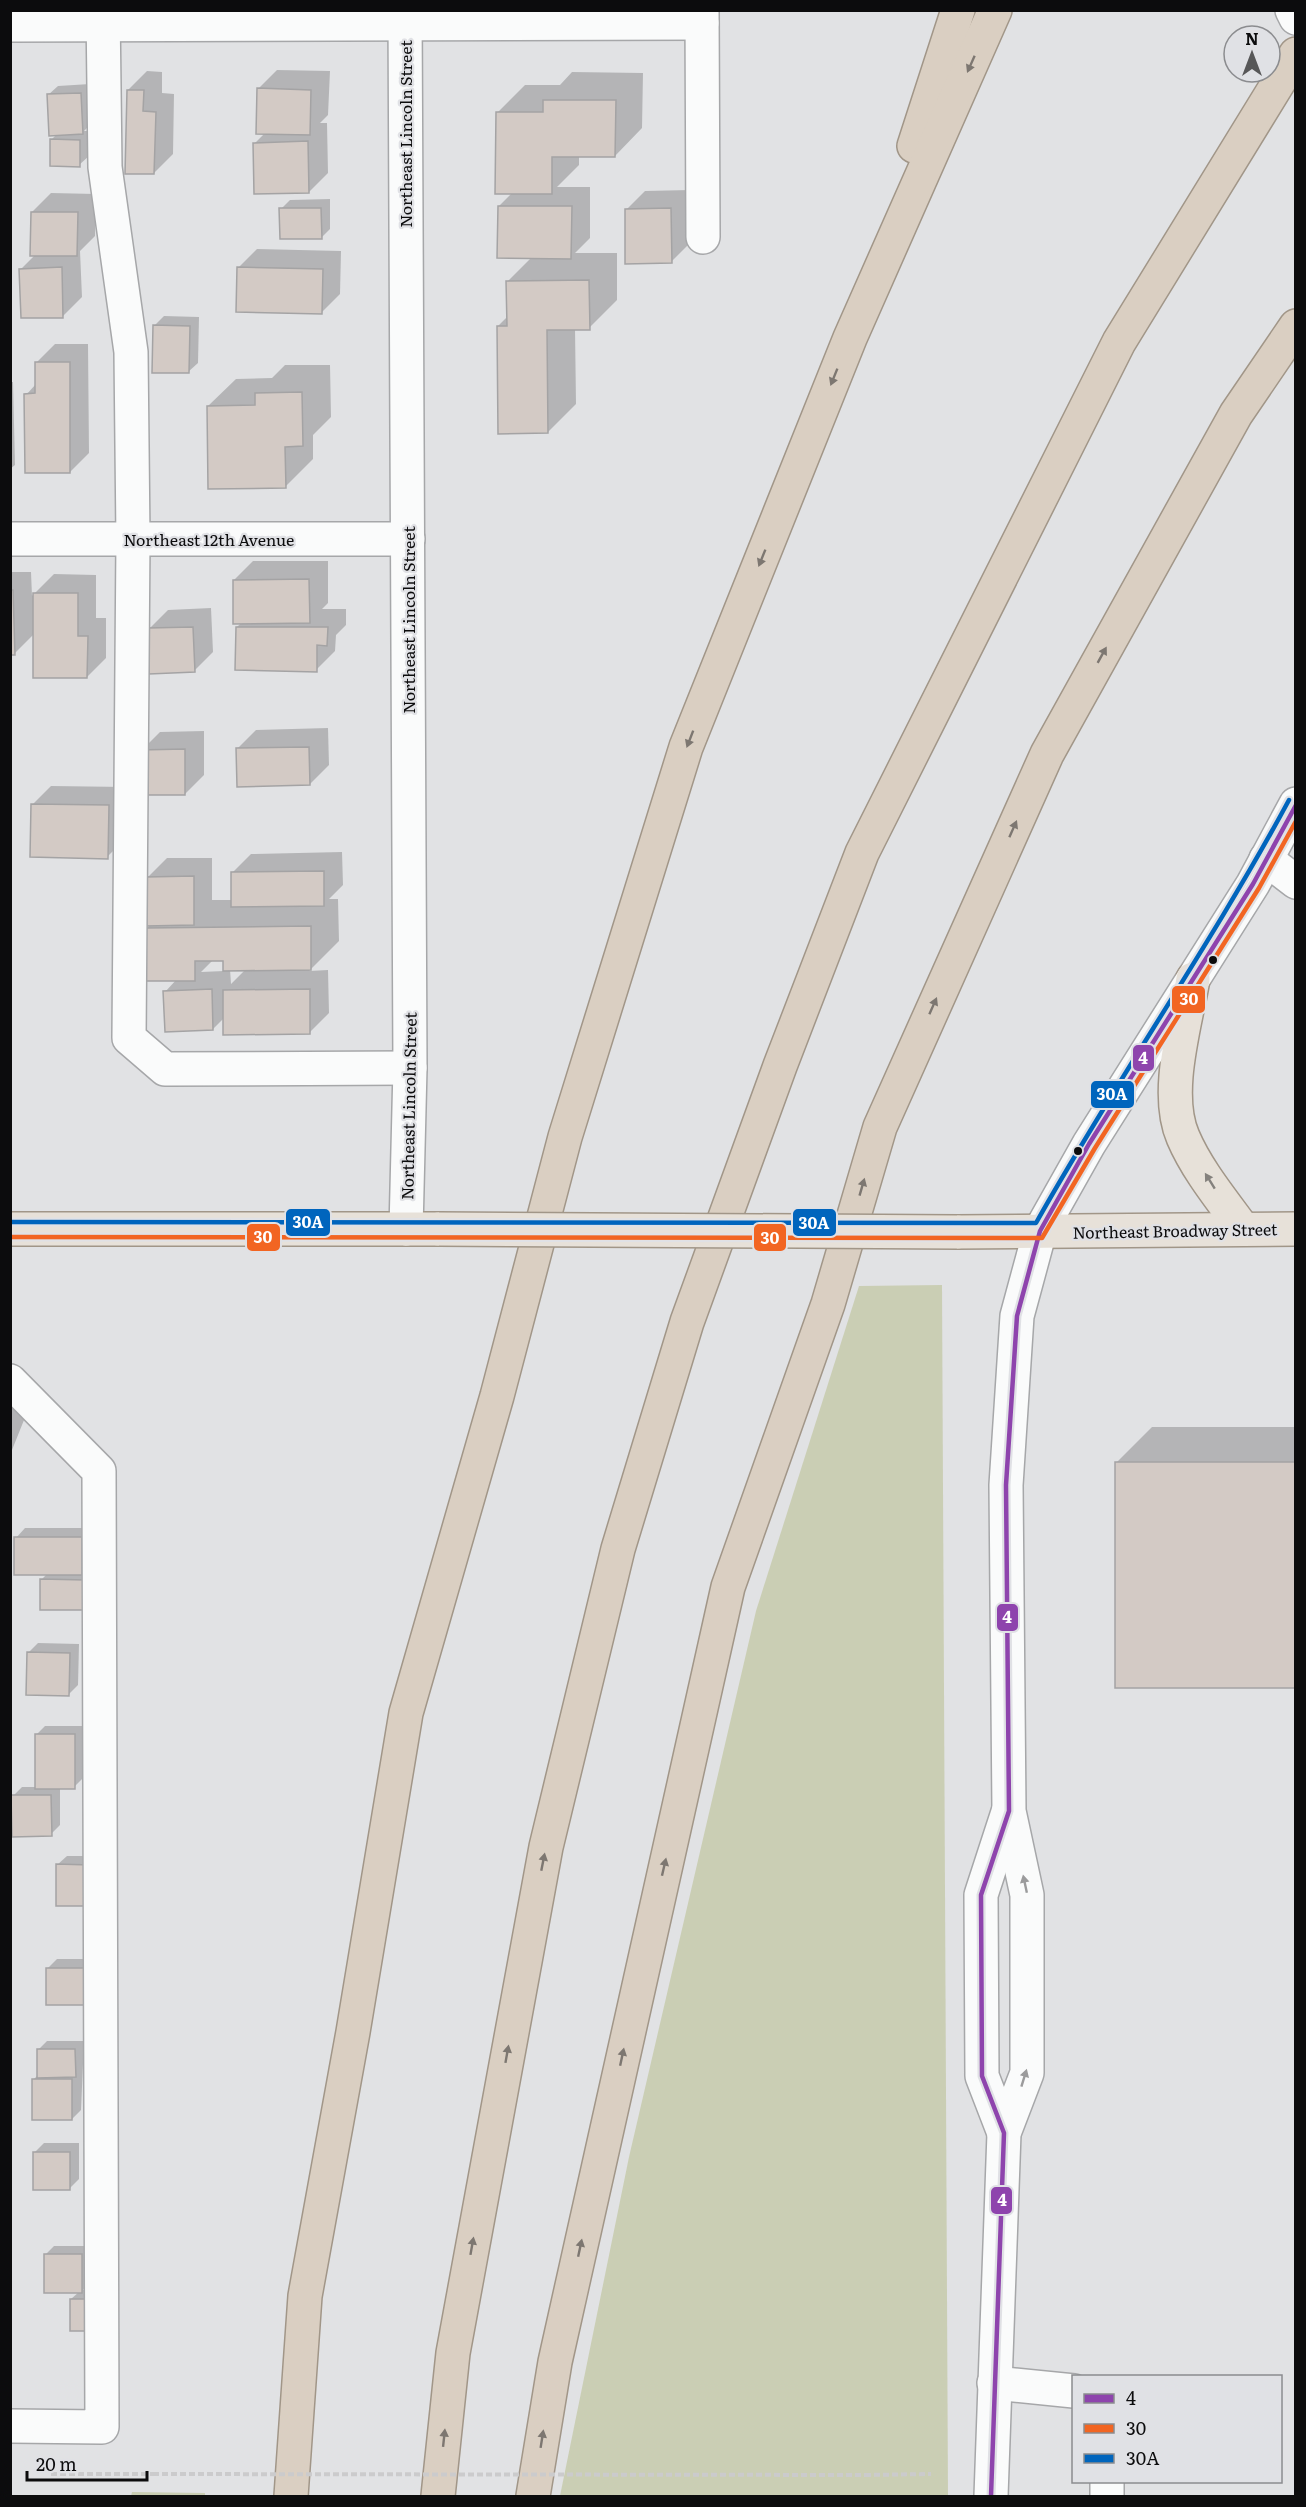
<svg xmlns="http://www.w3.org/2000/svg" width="1306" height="2507" font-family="Literata,serif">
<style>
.green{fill:#caceb4}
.shadow{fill:#0003;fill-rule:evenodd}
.building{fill:#d3cac5;stroke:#a4a3a4;stroke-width:1.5}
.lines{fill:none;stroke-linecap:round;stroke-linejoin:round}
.minor-casing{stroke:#a6a7a9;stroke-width:36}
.major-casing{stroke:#a19688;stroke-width:36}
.highway-casing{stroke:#a19688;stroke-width:36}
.path{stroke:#cbcbcc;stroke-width:4;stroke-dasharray:6 3;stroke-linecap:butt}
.minor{stroke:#fafbfb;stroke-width:33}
.major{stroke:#e7e1d9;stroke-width:33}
.highway{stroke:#dacfc2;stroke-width:33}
.major-bridge-casing{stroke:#a19688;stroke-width:36;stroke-linecap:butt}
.path-bridge{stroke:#cbcbcc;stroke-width:4;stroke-dasharray:6 3;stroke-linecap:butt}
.major-bridge{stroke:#e7e1d9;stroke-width:33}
.bus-1-casing{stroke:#e0e1e5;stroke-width:9}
.bus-2-casing{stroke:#e0e1e5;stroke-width:9}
.bus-3-casing{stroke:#e0e1e5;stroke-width:9}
.bus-1{stroke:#8e44ad;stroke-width:4.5}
.bus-2{stroke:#f26522;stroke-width:4.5}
.bus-3{stroke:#0065bd;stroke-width:4.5}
.oneway{fill:#7d7771}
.oneway2{fill:#84817d}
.oneway3{fill:#9b9b9c}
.bus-dot{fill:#0c0c0d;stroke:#e0e1e5;stroke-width:2}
.labels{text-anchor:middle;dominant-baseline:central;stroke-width:4.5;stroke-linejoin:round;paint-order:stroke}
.street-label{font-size:16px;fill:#0c0c0d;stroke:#e0e1e5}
.line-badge{stroke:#e0e1e5;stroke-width:2}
.badge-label{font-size:16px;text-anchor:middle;font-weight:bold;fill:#fff}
</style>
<rect width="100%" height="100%" fill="#e1e2e4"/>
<g class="green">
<polygon points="942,1285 948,2496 560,2496 629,2157 756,1611 859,1286"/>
<polygon points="132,2492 205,2493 205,2496 131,2496"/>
</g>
<g class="shadow">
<polygon points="277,70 330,71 328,115 320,123 327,123 328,173 309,192 255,143 265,133 258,89"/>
<polygon points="147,71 162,72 162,93 174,94 173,154 154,173 128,90"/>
<polygon points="572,72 643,73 642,128 615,156 579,155 579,165 557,187 590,187 590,238 575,253 617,253 617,300 589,328 575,328 576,404 548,432 498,326 508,316 508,281 532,257 499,206 513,192 497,113 525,85 560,85"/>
<polygon points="90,84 92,123 84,131 89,131 89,156 79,165 51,140 57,134 48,95 58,86"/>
<polygon points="690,190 690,243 671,262 626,210 645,191"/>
<polygon points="51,193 96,194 95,236 80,251 82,297 63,316 21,269 35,255 32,212"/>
<polygon points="330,199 330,229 321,238 281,209 290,200"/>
<polygon points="257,249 341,251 340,294 321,313 238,268"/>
<polygon points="164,316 199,317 198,363 188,372 154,326"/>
<polygon points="55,344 88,344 89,453 70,472 26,395 36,384 36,363"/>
<polygon points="285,365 330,365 331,417 313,435 313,459 285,487 208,406 236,379 272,378"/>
<polygon points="10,382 13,382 15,465 10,469"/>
<polygon points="253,561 328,561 328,603 322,609 346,609 346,625 336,635 335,651 316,670 237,627 242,622 234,580"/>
<polygon points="10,572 31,572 32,596 54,574 96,575 96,618 106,618 106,658 87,677 35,633 14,654 10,654"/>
<polygon points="211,608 213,652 194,671 149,629 168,610"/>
<polygon points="328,728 329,765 310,784 237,749 256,730"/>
<polygon points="204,731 204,775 185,794 141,751 160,732"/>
<polygon points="51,786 127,787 126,838 107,857 32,805"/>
<path d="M342,852L343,885L329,899H338L339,941L309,971L328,970L329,1013L310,1032L225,1017L213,1029L165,992L177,979L147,928L151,924L148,877L167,858H212V900H233L232,873L251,854ZM213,960H224V971L201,972ZM230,969H246L231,984Z"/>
<polygon points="10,1403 28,1410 10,1455"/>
<polygon points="1152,1427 1296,1427 1296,1687 1116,1463"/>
<polygon points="25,1528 90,1528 94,1600 42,1579 48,1573 16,1538"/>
<polygon points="38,1643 79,1644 78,1685 68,1695 29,1652"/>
<polygon points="45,1726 83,1726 83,1778 74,1787 60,1787 60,1825 51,1834 13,1796 22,1787 36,1787 36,1735"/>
<polygon points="67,1856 98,1856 98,1895 57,1865"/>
<polygon points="57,1959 97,1959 97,1994 48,1968"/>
<polygon points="47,2041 84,2041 81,2110 72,2119 33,2080 38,2075 38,2050"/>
<polygon points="44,2143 79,2143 79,2179 70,2188 35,2152"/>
<polygon points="54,2246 91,2246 90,2283 83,2290 99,2290 99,2320 71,2299 79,2292 45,2255"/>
</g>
<g class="building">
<polygon points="257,88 311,90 310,135 256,134"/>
<polygon points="127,90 144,90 143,111 156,112 154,174 125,174"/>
<polygon points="81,93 83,134 49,136 47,94"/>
<polygon points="543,100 616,100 615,157 552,157 552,194 495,194 496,112 543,112"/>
<polygon points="50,139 80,140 80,167 50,166"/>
<polygon points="308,141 309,193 254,194 253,143"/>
<polygon points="498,206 572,206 571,259 497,258"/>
<polygon points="279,208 321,208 322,239 280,239"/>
<polygon points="671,208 672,263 625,264 625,209"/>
<polygon points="31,212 78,212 77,256 30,256"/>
<polygon points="62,267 63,318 21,318 19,269"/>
<polygon points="237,267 323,269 322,314 236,312"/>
<polygon points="589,280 590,330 547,330 548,433 498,434 497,326 507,326 506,281"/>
<polygon points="153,325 190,326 189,373 152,373"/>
<polygon points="35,362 70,362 70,473 25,473 24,394 35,393"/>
<polygon points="302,392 303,446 285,447 286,488 208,489 207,406 255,405 255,393"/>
<polygon points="309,579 310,623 233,624 233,580"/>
<polygon points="10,590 13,590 15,655 10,655"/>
<polygon points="33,593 78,593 78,636 88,636 87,678 33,678"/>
<polygon points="193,627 195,672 149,674 148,628"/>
<polygon points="236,627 328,627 327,646 317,645 317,672 235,670"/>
<polygon points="309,747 310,785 237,787 236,748"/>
<polygon points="185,749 185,795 139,795 139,750"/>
<polygon points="31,804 109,805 108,859 30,857"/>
<polygon points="324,871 324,906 231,907 231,872"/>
<polygon points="194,876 194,925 146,926 146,877"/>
<polygon points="311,926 311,970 223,971 223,961 195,961 195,981 146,981 146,928"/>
<polygon points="212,989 213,1030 165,1032 163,991"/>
<polygon points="310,989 310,1034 223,1035 223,990"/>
<rect x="1115" y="1462" width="181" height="226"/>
<rect x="14" y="1537" width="68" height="38"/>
<polygon points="40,1579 86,1580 85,1610 40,1610"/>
<polygon points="27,1652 70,1653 69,1696 26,1695"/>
<rect x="35" y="1734" width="40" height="55"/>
<polygon points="11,1795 51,1795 52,1836 12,1837"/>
<polygon points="56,1864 90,1865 89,1906 56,1906"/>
<rect x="46" y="1968" width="42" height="37"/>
<polygon points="37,2049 75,2049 76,2077 37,2078"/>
<rect x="32" y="2079" width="40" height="41"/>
<rect x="33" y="2152" width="37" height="38"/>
<rect x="44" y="2254" width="38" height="39"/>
<rect x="70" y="2299" width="21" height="32"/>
</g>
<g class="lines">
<defs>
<g id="minor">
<polyline points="103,10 105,167 131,352 133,539 129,1038 165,1069 410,1068"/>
<polyline points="405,10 410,1068 406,1229"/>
<polyline points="702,10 703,237"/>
<polyline points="1292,10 1296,18"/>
<polyline points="10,25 702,23"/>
<polyline points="10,539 408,539"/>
<polyline points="1266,859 1296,882"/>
<polyline points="10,1381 99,1471 102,2427 10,2426"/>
<polyline points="1004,2133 982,2076 981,1895 1008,1812"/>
<polyline points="994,2383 1074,2391"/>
<polyline points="991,2496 1004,2133 1027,2073 1027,1895 1009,1811 1006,1485 1017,1316 1040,1231 1089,1144 1253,884 1296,804"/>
<polyline points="1107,2496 1107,2482"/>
</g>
<g id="major">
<path d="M1193,979C1185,1026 1164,1093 1183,1137C1197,1170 1222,1200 1243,1229"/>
<polyline points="10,1229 439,1229"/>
<polyline points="957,1232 1296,1229"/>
</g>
<g id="highway">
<polyline points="914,146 958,10"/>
<polyline points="291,2496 305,2296 353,2032 406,1713 497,1396 565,1137 686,747 850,338 995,10"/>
<polyline points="438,2496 453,2353 546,1847 618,1549 687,1322 780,1066 862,853 1119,342 1296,54"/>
<polyline points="533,2496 555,2362 728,1587 828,1304 880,1127 1047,754 1236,414 1296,326"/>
</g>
</defs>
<use href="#minor" class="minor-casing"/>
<use href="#major" class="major-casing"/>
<use href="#highway" class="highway-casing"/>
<g class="path">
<polyline points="51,2474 153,2474"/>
<polyline points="865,2475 931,2474"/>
</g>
<use href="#minor" class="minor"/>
<use href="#major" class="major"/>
<use href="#highway" class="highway"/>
<defs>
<polyline id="major-bridge" points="439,1229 957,1232"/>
</defs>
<use href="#major-bridge" class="major-bridge-casing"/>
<polyline class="path-bridge" points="153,2474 865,2475"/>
<use href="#major-bridge" class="major-bridge"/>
<defs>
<polyline id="bus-1" points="991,2496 1004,2133 982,2076 981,1895 1009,1811 1006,1485 1017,1316 1040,1231 1089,1144 1253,884 1296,805"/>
<polyline id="bus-2" points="10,1237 1042,1238 1095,1148 1259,888 1296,821"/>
<path id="bus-3" d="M10,1222L1036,1223C1116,1080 1211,945 1289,800"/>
</defs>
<use href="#bus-1" class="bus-1-casing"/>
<use href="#bus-2" class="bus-2-casing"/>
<use href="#bus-3" class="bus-3-casing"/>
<use href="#bus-1" class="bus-1"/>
<use href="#bus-2" class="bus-2"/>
<use href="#bus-3" class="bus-3"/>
</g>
<defs><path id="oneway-solid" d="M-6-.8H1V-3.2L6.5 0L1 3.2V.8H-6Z" transform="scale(1.5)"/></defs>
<g class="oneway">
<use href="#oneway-solid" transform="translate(971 64) rotate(114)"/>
<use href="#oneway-solid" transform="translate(834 377) rotate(112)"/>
<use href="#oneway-solid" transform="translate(762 558) rotate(112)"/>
<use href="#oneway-solid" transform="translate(1102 655) rotate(-61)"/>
<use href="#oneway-solid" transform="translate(690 739) rotate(111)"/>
<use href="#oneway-solid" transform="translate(1013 829) rotate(-66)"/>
<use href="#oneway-solid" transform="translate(933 1006) rotate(-66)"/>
<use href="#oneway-solid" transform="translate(862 1187) rotate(-74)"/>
<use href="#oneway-solid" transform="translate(543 1862) rotate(-79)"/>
<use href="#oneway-solid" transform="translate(664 1867) rotate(-77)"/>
<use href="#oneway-solid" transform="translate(507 2054) rotate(-80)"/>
<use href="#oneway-solid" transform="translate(622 2057) rotate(-78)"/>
<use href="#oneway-solid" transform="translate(472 2246) rotate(-80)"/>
<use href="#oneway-solid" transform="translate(580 2248) rotate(-78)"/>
<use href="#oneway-solid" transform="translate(444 2438) rotate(-84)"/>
<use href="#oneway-solid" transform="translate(542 2439) rotate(-81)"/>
</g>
<use class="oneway2" href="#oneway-solid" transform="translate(1210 1181) rotate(-122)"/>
<g class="oneway3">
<use href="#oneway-solid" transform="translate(1025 1884) rotate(-102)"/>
<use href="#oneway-solid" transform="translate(1024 2078) rotate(-73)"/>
</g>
<g class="bus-dot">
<circle cx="1213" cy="960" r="5"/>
<circle cx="1078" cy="1151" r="5"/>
</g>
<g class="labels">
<g class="street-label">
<text transform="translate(405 134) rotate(-90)">Northeast Lincoln Street</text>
<text x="209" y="539">Northeast 12th Avenue</text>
<text transform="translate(408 620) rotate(-90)">Northeast Lincoln Street</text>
<text transform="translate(408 1106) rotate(-89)">Northeast Lincoln Street</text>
<text transform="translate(1175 1230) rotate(-1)">Northeast Broadway Street</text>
</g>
</g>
<g class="line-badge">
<rect x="1171" y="985" width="35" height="29" rx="6" fill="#f26522"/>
<rect x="1132" y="1044" width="23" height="28" rx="6" fill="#8e44ad"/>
<rect x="1090" y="1080" width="45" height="29" rx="6" fill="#0065bd"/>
<rect x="285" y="1208" width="46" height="29" rx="6" fill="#0065bd"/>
<rect x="792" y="1208" width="45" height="29" rx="6" fill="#0065bd"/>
<rect x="246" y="1223" width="35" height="29" rx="6" fill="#f26522"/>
<rect x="753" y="1223" width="34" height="29" rx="6" fill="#f26522"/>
<rect x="996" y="1603" width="23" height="29" rx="6" fill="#8e44ad"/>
<rect x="990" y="2186" width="23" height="29" rx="6" fill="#8e44ad"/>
</g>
<g class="badge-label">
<text x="1189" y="1005">30</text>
<text x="1143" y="1064">4</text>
<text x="1112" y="1100">30A</text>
<text x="308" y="1228">30A</text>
<text x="814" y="1229">30A</text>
<text x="263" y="1243">30</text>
<text x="770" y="1244">30</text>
<text x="1007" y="1623">4</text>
<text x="1002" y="2206">4</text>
</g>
<rect width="1306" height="2507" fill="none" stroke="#0c0c0d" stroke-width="24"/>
<rect x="1072" y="2375" width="210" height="108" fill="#e0e1e5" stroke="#8b8c8f" stroke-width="1.5"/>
<rect x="1084" y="2394" width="30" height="9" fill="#8e44ad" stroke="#8b8c8f" stroke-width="1.5"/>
<text x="1126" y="2405" font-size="18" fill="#0c0c0d">4</text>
<rect x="1084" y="2424" width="30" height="9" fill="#f26522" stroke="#8b8c8f" stroke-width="1.5"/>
<text x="1126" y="2435" font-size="18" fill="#0c0c0d">30</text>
<rect x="1084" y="2454" width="30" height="9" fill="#0065bd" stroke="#8b8c8f" stroke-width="1.5"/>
<text x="1126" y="2465" font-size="18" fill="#0c0c0d">30A</text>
<g transform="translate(1252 54)"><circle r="28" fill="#e0e1e5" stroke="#8b8c8f" stroke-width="1.5"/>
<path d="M0-4.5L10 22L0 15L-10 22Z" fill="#575758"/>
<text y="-9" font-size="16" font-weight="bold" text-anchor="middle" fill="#0c0c0d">N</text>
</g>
<path d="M27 2471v9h120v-9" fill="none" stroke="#0c0c0d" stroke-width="3"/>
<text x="36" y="2471" font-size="18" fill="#0c0c0d" stroke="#e0e1e5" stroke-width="4.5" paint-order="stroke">20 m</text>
</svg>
